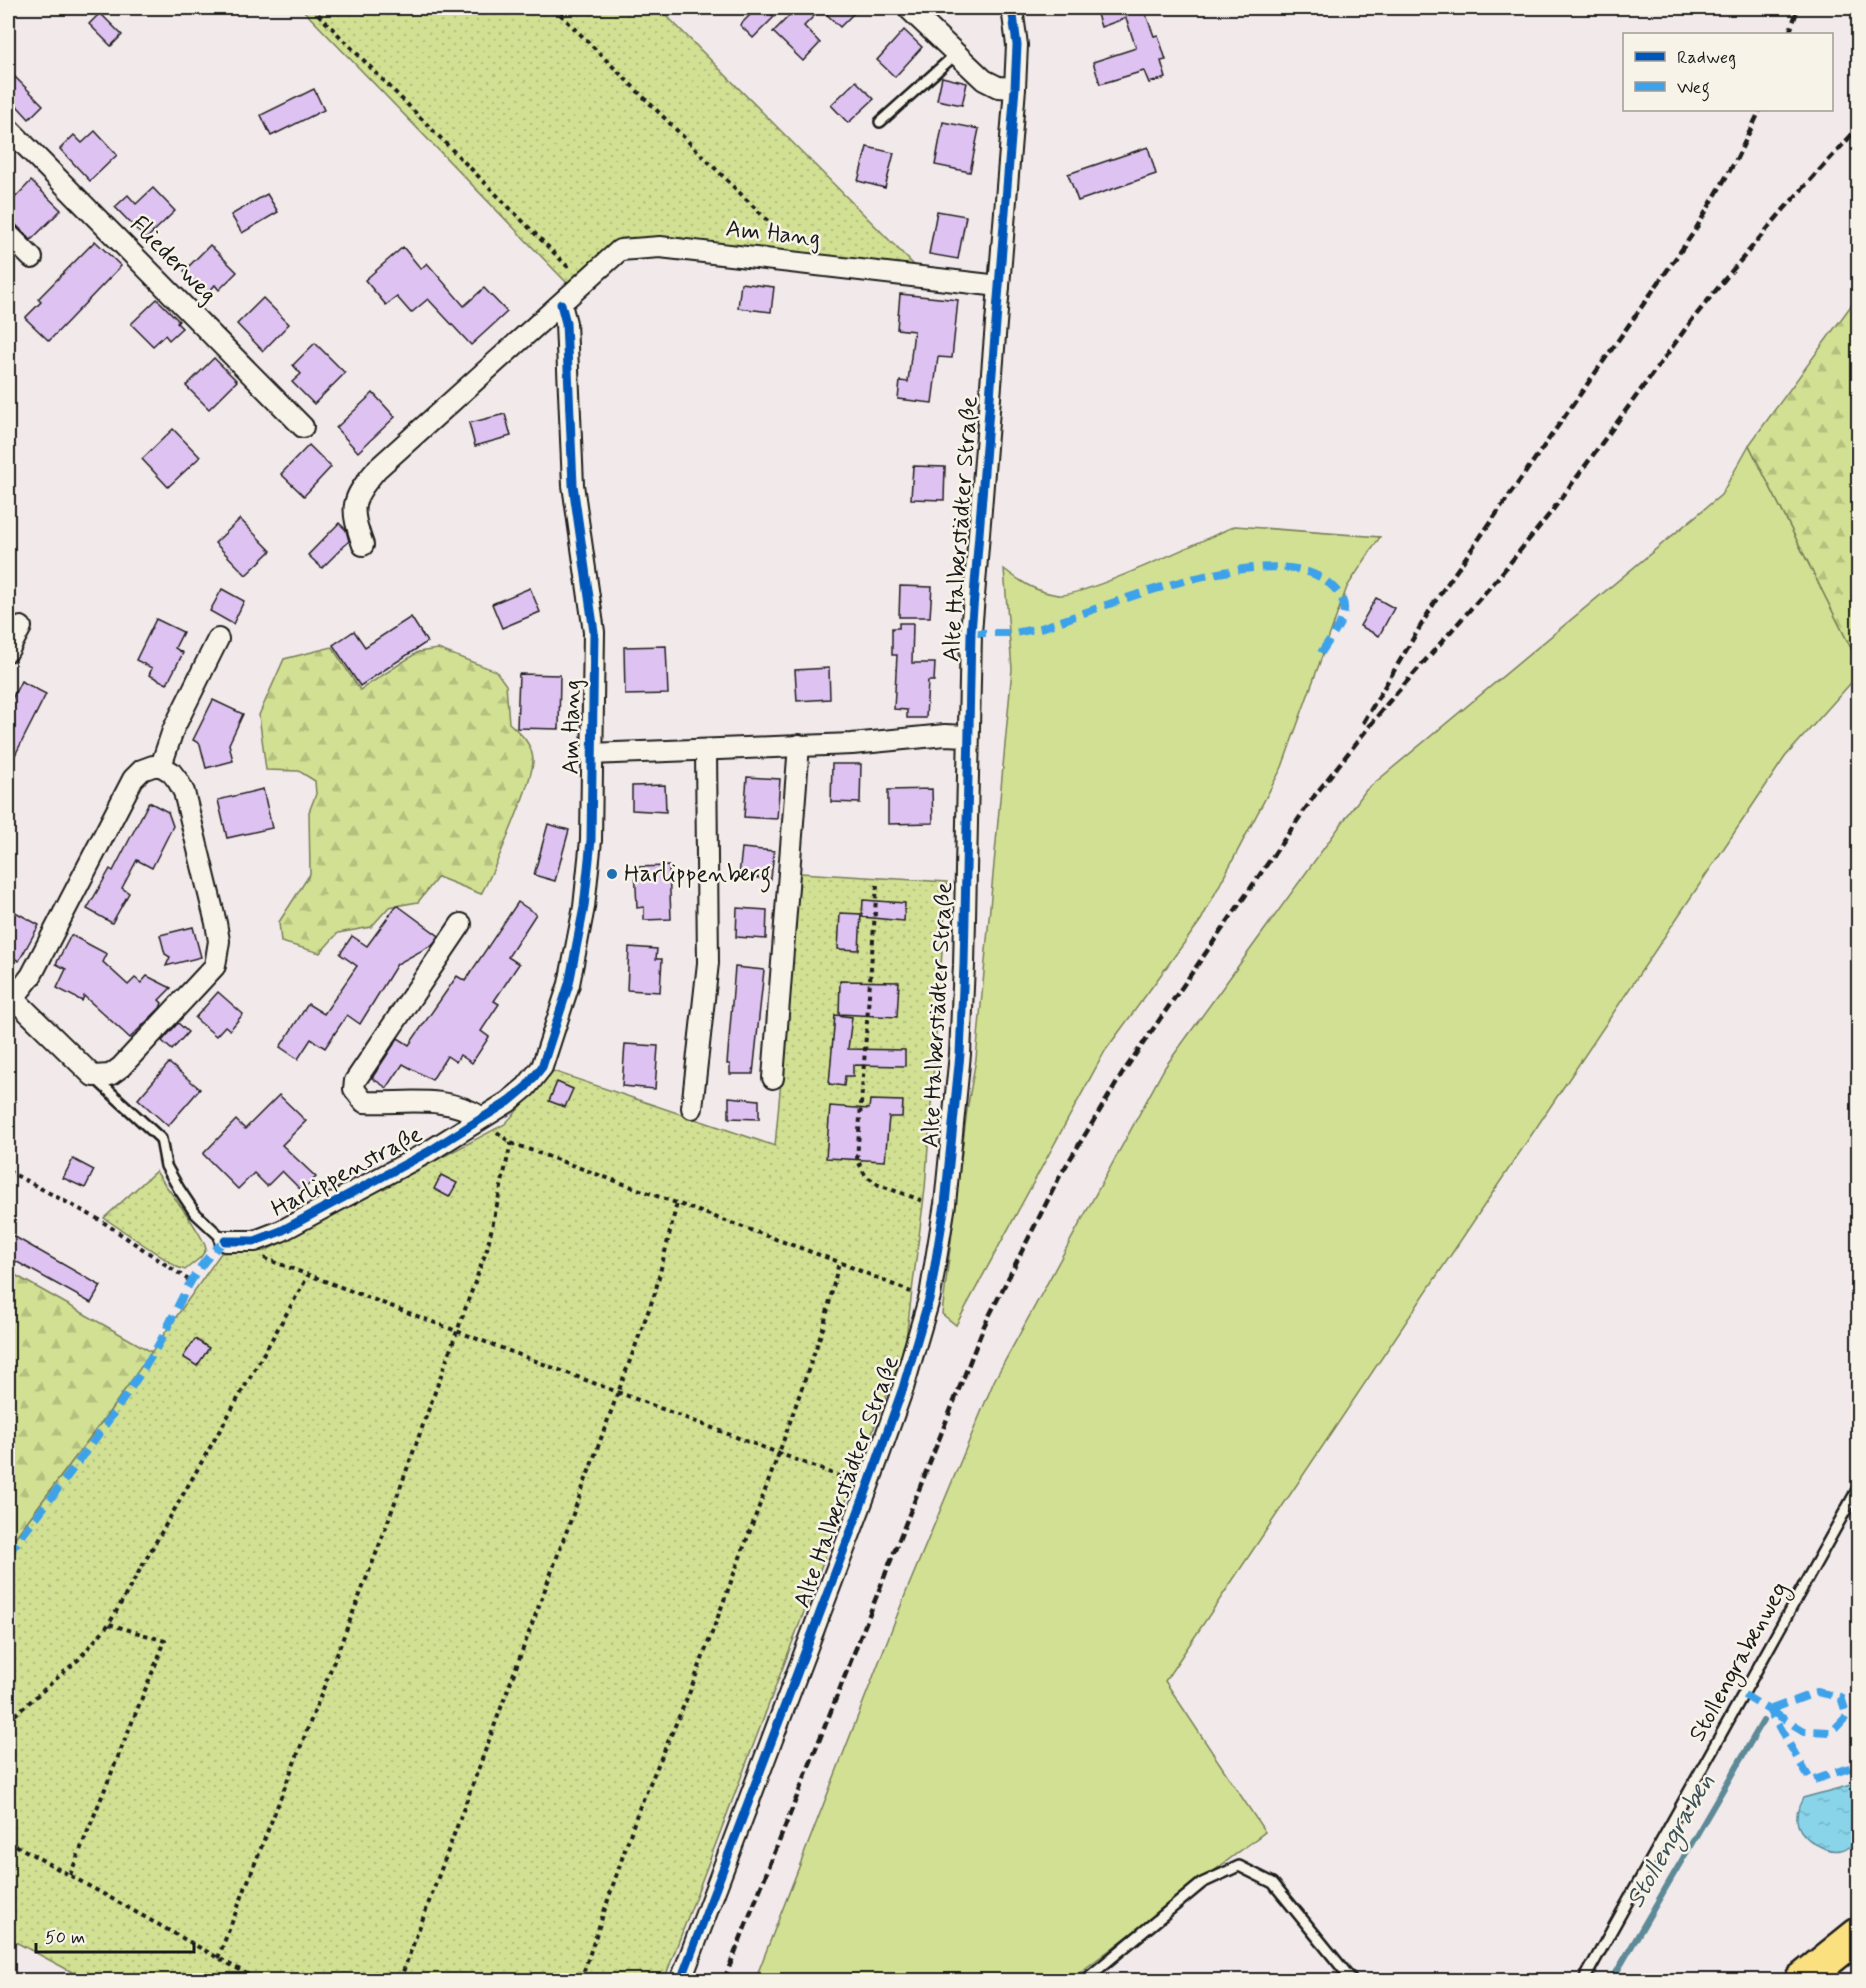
<svg xmlns="http://www.w3.org/2000/svg" width="1866" height="1988" font-family="Mynerve,sans-serif">
<style>
.grass{fill:#d2e093;stroke:#777e58;stroke-width:1.5}
.forest{fill:url(#forest-firs);stroke:#777e58;stroke-width:1.5}
.park{fill:url(#park-dots);stroke:#777e58;stroke-width:1.5}
.water{fill:url(#water-ripples);stroke:#5d8a97;stroke-width:1.5}
.lines{fill:none;stroke-linecap:round;stroke-linejoin:round}
.stream{stroke:#5d8a97;stroke-width:6}
.building{fill:#dec2f1;stroke:#1c1c1c;stroke-width:1.5}
.service-casing{stroke:#1c1c1c;stroke-width:14}
.minor-casing{stroke:#1c1c1c;stroke-width:24}
.motorway-casing{stroke:#1c1c1c;stroke-width:38}
.path{stroke:#1c1c1c;stroke-width:4;stroke-dasharray:4.5 4.5;stroke-linecap:butt}
.service{stroke:#f7f3e8;stroke-width:9}
.minor{stroke:#f7f3e8;stroke-width:20}
.motorway{stroke:#fbe080;stroke-width:33}
.rail{stroke:#1c1c1c;stroke-width:4.5;stroke-dasharray:9 4.5;stroke-linecap:butt}
.quiet{stroke:#3da2ea;stroke-width:8;stroke-dasharray:15 8;stroke-linecap:butt}
.cycleway-casing{stroke:#f7f3e8;stroke-width:13}
.cycleway{stroke:#0057b8;stroke-width:9}
.poi-dot{fill:#1f6fb2;stroke:#f7f3e8;stroke-width:2}
.labels{text-anchor:middle;dominant-baseline:central;stroke-width:5;stroke-linejoin:round;paint-order:stroke}
.street-label{font-size:24px;fill:#1c1c1c;stroke:#f7f3e8}
.poi-label{font-size:24px;fill:#1c1c1c;stroke:#f7f3e8;text-anchor:start}
.water-label{font-size:26px;font-style:italic;fill:#3d535a;stroke:#f7f3e8}
</style>
<defs>
<pattern id="forest-firs" width="22" height="20" patternUnits="userSpaceOnUse" patternTransform="scale(1.5)"><rect width="22" height="20" fill="#d2e093"/><path d="M5 1l3.5 6h-7zM16 11l3.5 6h-7z" fill="#b4c07e"/></pattern>
<pattern id="park-dots" width="8" height="8" patternUnits="userSpaceOnUse" patternTransform="scale(1.5)"><rect width="8" height="8" fill="#d2e093"/><path d="M2 2h.1M6 6h.1" fill="none" stroke="#b4c07e" stroke-width="1.8" stroke-linecap="round"/></pattern>
<pattern id="water-ripples" width="26" height="14" patternUnits="userSpaceOnUse" patternTransform="scale(1.5)"><rect width="26" height="14" fill="#89d4e9"/><path d="M2 4q2-2 4 0t4 0M15 11q2-2 4 0t4 0" fill="none" stroke="#76b5c7"/></pattern>
</defs>
<rect width="100%" height="100%" fill="#f2e9ea"/>
<filter id="ink" filterUnits="userSpaceOnUse"><feTurbulence type="fractalNoise" baseFrequency=".0167" numOctaves="2"/><feDisplacementMap in="SourceGraphic" scale="12" xChannelSelector="R" yChannelSelector="G"/><feConvolveMatrix kernelMatrix="1 2 1 2 8 2 1 2 1" color-interpolation-filters="sRGB"/></filter>
<g filter="url(#ink)">
<g class="grass">
<polygon points="1749,445 1858,662 1858,675 1785,757 1165,1681 1265,1832 1070,1980 755,1980 907,1590 994,1381 1165,1067 1366,790 1721,495"/>
<path d="M1235,526L1380,537L1347,587L1282,767L1201,920L1105,1051L956,1325L942,1314L967,1110L976,1059L1012,669L1004,569C1021,582 1036,592 1058,595C1081,598 1205,539 1235,526Z"/>
</g>
<g class="forest">
<polygon points="1858,296 1858,662 1749,445"/>
<path d="M332,647L360,690L418,652L438,649L496,671L506,685L509,723C520,733 532,743 533,760C534,779 492,875 481,894L438,877L418,902L389,907L371,927L338,933L320,953L281,942L279,922L310,874L309,812L316,794L315,781L299,771L266,770L259,715L284,659Z"/>
<polygon points="8,1271 152,1352 110,1411 8,1547"/>
</g>
<g class="park">
<polygon points="301,8 659,8 914,265 665,238 624,238 592,260 567,283"/>
<polygon points="800,873 947,882 925,1189 905,1346 664,1980 87,1980 8,1938 8,1547 110,1411 221,1253 265,1251 505,1124 553,1071 775,1146"/>
<path d="M156,1171C168,1191 202,1231 206,1249L201,1257L185,1270L177,1267L104,1218Z"/>
</g>
<path class="water" d="M1858,1783V1842C1854,1844 1847,1849 1841,1850C1827,1853 1803,1840 1798,1825C1795,1816 1799,1805 1803,1798Z"/>
<g class="lines">
<polyline class="stream" points="1612,1980 1763,1721"/>
</g>
<g class="building">
<polygon points="757,8 765,8 774,17 753,38 740,25"/>
<polygon points="797,8 859,8 840,27 821,9 804,26 820,43 803,61 773,32"/>
<polygon points="1095,8 1149,8 1150,10 1145,12 1154,36 1158,35 1166,60 1161,61 1166,78 1149,83 1144,71 1100,84 1093,62 1136,48 1126,18 1101,27"/>
<polygon points="100,13 122,35 111,46 89,24"/>
<polygon points="904,30 922,47 895,77 877,60"/>
<polygon points="8,70 43,105 29,119 8,96"/>
<polygon points="942,77 967,83 962,105 937,100"/>
<polygon points="856,81 874,99 848,123 831,105"/>
<polygon points="314,89 324,110 271,136 261,115"/>
<polygon points="943,122 979,129 970,172 935,165"/>
<polygon points="95,131 117,155 90,181 60,149 74,135 82,143"/>
<polygon points="867,147 894,153 885,188 858,181"/>
<polygon points="1148,147 1156,174 1078,201 1068,174"/>
<polygon points="31,181 61,210 31,240 16,225 8,222 8,205"/>
<polygon points="153,188 175,211 146,239 115,207 128,195 136,204"/>
<polygon points="267,194 278,212 242,233 231,215"/>
<polygon points="937,211 966,216 958,259 929,254"/>
<polygon points="95,241 121,266 49,341 25,318 41,302 38,299"/>
<polygon points="210,245 237,272 219,290 215,285 207,294 184,271"/>
<polygon points="403,247 421,269 427,263 464,306 484,288 507,312 471,345 428,299 411,313 397,297 386,305 365,280"/>
<polygon points="741,283 774,287 771,312 738,308"/>
<polygon points="900,294 958,300 952,358 938,357 932,403 898,399 900,381 908,382 914,331 897,329"/>
<polygon points="263,298 289,324 263,351 237,324"/>
<polygon points="157,299 179,321 177,323 182,328 169,340 165,335 153,346 131,324"/>
<polygon points="315,343 345,373 314,404 292,382 301,374 293,365"/>
<polygon points="214,358 237,381 209,409 186,386"/>
<polygon points="373,393 395,417 358,452 336,428"/>
<polygon points="505,414 511,436 475,446 469,423"/>
<polygon points="173,429 200,457 168,487 142,459"/>
<polygon points="309,445 331,467 304,496 281,474"/>
<polygon points="913,466 945,467 944,500 911,499"/>
<polygon points="240,519 271,551 246,575 215,543"/>
<polygon points="339,523 346,530 349,541 322,568 308,555"/>
<polygon points="900,586 932,587 930,617 899,617"/>
<polygon points="530,588 540,612 502,628 492,604"/>
<polygon points="222,589 244,601 233,624 210,611"/>
<polygon points="1376,598 1394,608 1379,636 1360,626"/>
<polygon points="411,617 427,642 360,686 333,645 354,631 365,647"/>
<polygon points="156,619 183,632 175,648 183,653 167,684 149,675 152,668 136,660"/>
<polygon points="899,623 913,623 912,663 935,663 934,681 928,681 926,718 907,718 907,710 894,709 897,655 892,655 892,628 899,628"/>
<polygon points="666,646 668,694 625,695 624,647"/>
<polygon points="829,668 830,699 797,701 795,670"/>
<polygon points="519,674 560,675 559,729 517,728"/>
<polygon points="21,681 46,694 8,769 8,707"/>
<polygon points="213,700 243,714 229,744 233,761 206,768 200,744 193,740"/>
<polygon points="832,764 861,764 860,803 831,802"/>
<polygon points="747,777 780,779 777,819 744,817"/>
<polygon points="665,785 666,812 632,810 632,786"/>
<polygon points="263,789 272,828 227,838 218,800"/>
<polygon points="932,789 933,823 888,824 888,790"/>
<polygon points="149,802 168,812 173,826 152,868 137,860 122,888 129,893 112,923 87,909 110,869 113,871"/>
<polygon points="548,824 569,830 555,881 534,875"/>
<polygon points="742,848 774,851 771,879 739,876"/>
<polygon points="669,866 671,919 644,920 644,907 637,908 635,867"/>
<polygon points="863,900 905,903 904,921 862,917"/>
<polygon points="518,902 536,914 508,957 519,964 494,1001 499,1004 481,1031 489,1037 472,1063 460,1055 456,1062 447,1056 432,1080 403,1064 387,1088 372,1078 398,1038 409,1045 457,976 465,981"/>
<polygon points="397,905 439,936 432,945 397,964 360,1024 347,1015 325,1048 311,1039 298,1059 280,1047 308,1004 324,1014 357,966 340,954 352,936 367,946"/>
<polygon points="8,908 39,925 19,961 8,955"/>
<polygon points="737,908 767,910 766,939 736,937"/>
<polygon points="840,913 861,914 859,950 838,949"/>
<polygon points="193,927 201,957 166,966 170,957 165,954 160,935"/>
<polygon points="71,935 107,954 103,962 128,985 135,978 141,983 147,976 171,988 159,1000 162,1003 160,1008 130,1038 84,996 82,1001 57,988 66,969 56,964"/>
<polygon points="629,947 657,949 656,959 662,959 660,992 627,990"/>
<polygon points="735,967 764,970 753,1074 730,1074 730,1064 727,1064"/>
<polygon points="840,981 899,982 897,1017 839,1014"/>
<polygon points="218,992 243,1014 230,1030 225,1026 216,1036 195,1018"/>
<polygon points="835,1015 852,1017 848,1049 905,1050 905,1066 853,1065 853,1076 845,1076 844,1086 829,1084"/>
<polygon points="178,1023 188,1032 172,1050 162,1041"/>
<polygon points="625,1044 658,1046 655,1089 622,1086"/>
<polygon points="169,1063 200,1089 168,1126 138,1099"/>
<polygon points="557,1082 573,1089 565,1107 549,1101"/>
<polygon points="279,1095 306,1121 282,1145 316,1177 302,1191 282,1171 267,1186 254,1173 238,1189 203,1154 236,1120 245,1129"/>
<polygon points="729,1097 759,1100 759,1119 729,1118"/>
<polygon points="870,1100 903,1101 902,1117 889,1117 885,1161 826,1158 830,1106 869,1109"/>
<polygon points="73,1159 94,1170 85,1188 63,1178"/>
<polygon points="441,1175 457,1183 449,1197 434,1189"/>
<polygon points="8,1233 101,1286 91,1303 8,1257"/>
<polygon points="195,1339 209,1348 197,1366 183,1357"/>
</g>
<g class="lines">
<defs>
<g id="service">
<polyline points="880,122 956,54"/>
<polyline points="95,1078 161,1139 166,1166 179,1189 195,1213 225,1241"/>
<polyline points="1085,1980 1202,1883 1239,1866 1273,1883 1352,1980"/>
<polyline points="1584,1980 1858,1488"/>
</g>
<g id="minor">
<polyline points="908,8 984,80 998,87 1015,88"/>
<polyline points="8,128 303,427"/>
<polyline points="8,234 32,258"/>
<path d="M363,545C350,507 350,501 377,469L620,250L660,247L999,286"/>
<polyline points="8,651 21,627"/>
<polyline points="590,754 852,744 945,735 967,736"/>
<polyline points="161,766 173,730 218,639"/>
<path d="M461,924L355,1081L354,1089L364,1102C404,1104 445,1094 481,1117"/>
<polyline points="8,993 93,1076 110,1075 121,1067 215,966 219,941 216,923 184,792 178,781 171,772 161,766 153,766 142,770 133,779 31,976 13,999"/>
<polyline points="773,1078 799,745"/>
<polyline points="692,1108 708,963 706,751"/>
<polyline points="225,1241 255,1241 281,1231 428,1152 508,1102 526,1087 542,1067 569,984 584,907 591,840 594,632 573,485 566,323 561,304"/>
<polyline points="681,1980 868,1486 903,1388 930,1296 945,1204 960,1054 964,965 971,633 1015,88 1017,45 1012,8"/>
</g>
<polyline id="motorway" points="1802,1980 1858,1935"/>
</defs>
<use href="#service" class="service-casing"/>
<use href="#minor" class="minor-casing"/>
<use href="#motorway" class="motorway-casing"/>
<g class="path">
<polyline points="312,8 571,270"/>
<polyline points="554,8 789,242"/>
<polyline points="877,885 857,1159 865,1175 879,1185 926,1202"/>
<polyline points="497,1132 511,1143 839,1262 911,1292"/>
<polyline points="8,1171 100,1220 190,1281"/>
<polyline points="264,1258 852,1481"/>
<polyline points="8,1721 79,1659 109,1624 308,1276"/>
<polyline points="8,1841 258,1980"/>
<polyline points="70,1875 165,1641 109,1624"/>
<polyline points="218,1958 379,1546 487,1249 511,1143"/>
<polyline points="400,1980 655,1293 677,1203"/>
<polyline points="581,1980 638,1811 691,1689 779,1453 824,1325 839,1262"/>
</g>
<use href="#service" class="service"/>
<use href="#minor" class="minor"/>
<use href="#motorway" class="motorway"/>
<g class="rail">
<polyline points="1789,34 1798,8"/>
<polyline points="1363,723 1436,600 1694,232 1736,160 1760,110"/>
<polyline points="724,1980 984,1326 1061,1174 1124,1071 1315,795 1387,704 1497,579 1552,511 1692,320 1725,279 1784,209 1858,128"/>
</g>
<g class="quiet">
<path d="M971,633H1014L1041,628C1104,607 1269,538 1326,581C1360,607 1339,624 1321,653"/>
<path d="M8,1554C57,1490 108,1425 151,1357C176,1318 187,1271 225,1241"/>
<polygon points="1817,1692 1841,1697 1847,1716 1832,1732 1804,1731 1769,1710"/>
<polyline points="1744,1695 1769,1710 1811,1781 1858,1765"/>
<polyline points="8,1978 8,1980"/>
</g>
<defs>
<g id="cycleway">
<polyline points="225,1241 255,1241 281,1231 428,1152 508,1102 526,1087 542,1067 569,984 584,907 591,840 594,632 573,485 566,323 561,304"/>
<polyline points="681,1980 868,1486 903,1388 930,1296 945,1204 960,1054 964,965 971,633 1015,88 1017,45 1012,8"/>
</g>
</defs>
<use href="#cycleway" class="cycleway-casing"/>
<use href="#cycleway" class="cycleway"/>
</g>
</g>
<circle class="poi-dot" cx="612" cy="874" r="6"/>
<g class="labels">
<g class="street-label">
<text transform="translate(773 234) rotate(6)">Am Hang</text>
<text transform="translate(173 260) rotate(45)">Fliederweg</text>
<text transform="translate(961 529) rotate(-86)">Alte Halberstädter Straße</text>
<text transform="translate(572 727) rotate(-89)">Am Hang</text>
<text transform="translate(938 1015) rotate(-87)">Alte Halberstädter Straße</text>
<text transform="translate(347 1172) rotate(-28)">Harlippenstraße</text>
<text transform="translate(847 1482) rotate(-70)">Alte Halberstädter Straße</text>
<text transform="translate(1739 1662) rotate(-61)">Stollengrabenweg</text>
</g>
<g class="poi-label">
<text x="624" y="874">Harlippenberg</text>
</g>
<g class="water-label">
<text transform="translate(1671 1841) rotate(-60)">Stollengraben</text>
</g>
</g>
<rect width="1866" height="1988" fill="none" stroke="#f7f3e8" stroke-width="30"/>
<rect x="15" y="15" width="1836" height="1958" fill="none" stroke="#1c1c1c" stroke-width="2" filter="url(#ink)"/>
<rect x="1623" y="33" width="210" height="78" fill="#f7f3e8" stroke="#9f9d96" stroke-width="1.5"/>
<rect x="1635" y="52" width="30" height="9" fill="#0057b8" stroke="#9f9d96" stroke-width="1.5"/>
<text x="1677" y="63" font-size="18" fill="#1c1c1c">Radweg</text>
<rect x="1635" y="82" width="30" height="9" fill="#3da2ea" stroke="#9f9d96" stroke-width="1.5"/>
<text x="1677" y="93" font-size="18" fill="#1c1c1c">Weg</text>
<path d="M36 1943v9h158v-9" fill="none" stroke="#1c1c1c" stroke-width="3"/>
<text x="45" y="1943" font-size="18" fill="#1c1c1c" stroke="#f7f3e8" stroke-width="4.5" paint-order="stroke">50 m</text>
</svg>
